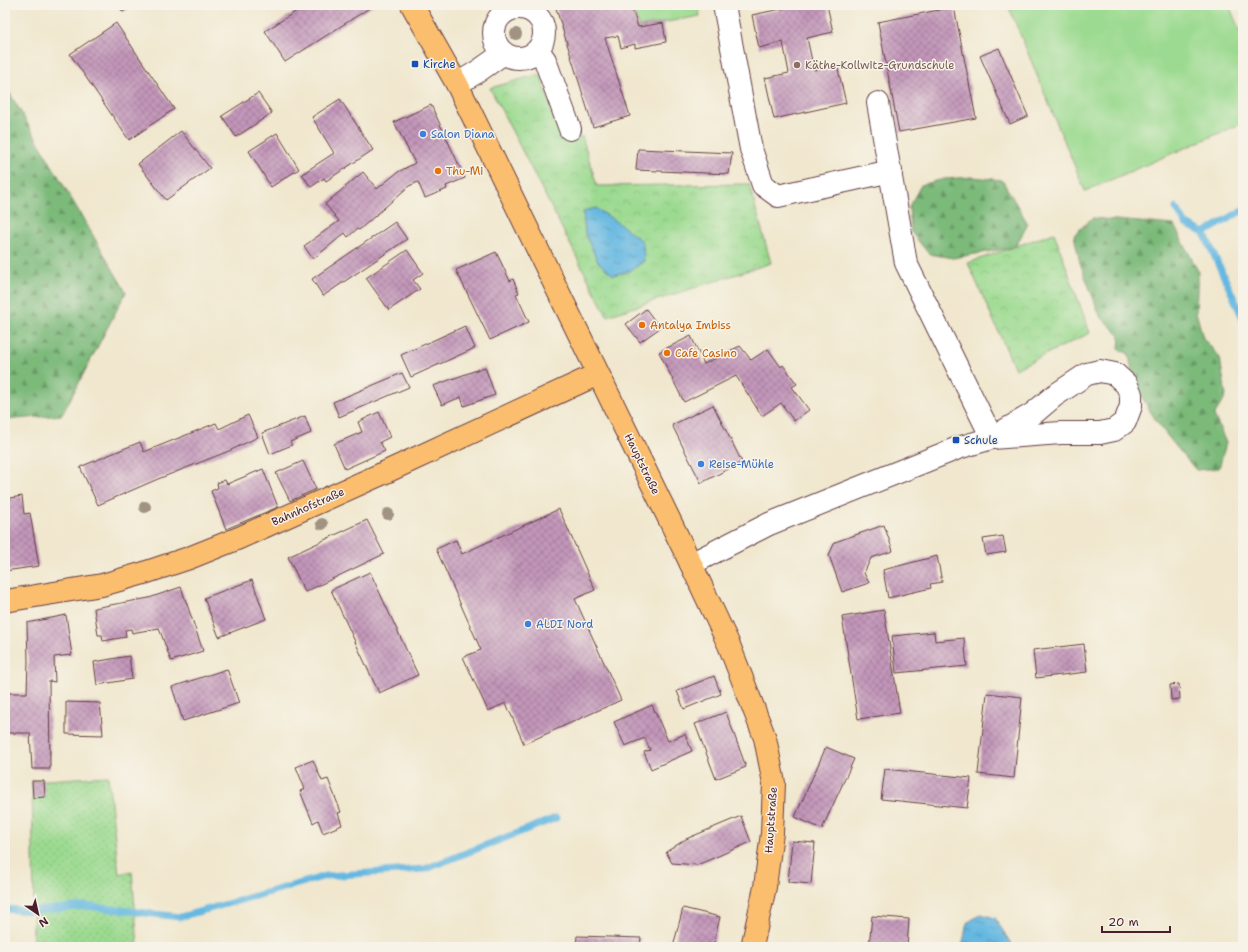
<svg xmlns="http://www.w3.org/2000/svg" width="1248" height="952" font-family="'Shantell Sans',sans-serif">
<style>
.grass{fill:url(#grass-dots);stroke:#727c5e}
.forest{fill:url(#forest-firs);stroke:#636c52}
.park{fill:url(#park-crowns);stroke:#727c5e}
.pitch{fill:#9bda90;stroke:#727c5e}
.water{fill:url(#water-ripples);stroke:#586c86}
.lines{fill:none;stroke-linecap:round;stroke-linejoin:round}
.stream{stroke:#65b8e1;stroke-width:7}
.building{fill:url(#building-cross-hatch)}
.minor-casing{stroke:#633d43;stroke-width:24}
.major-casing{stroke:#633d43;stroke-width:24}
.minor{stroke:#fff;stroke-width:22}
.major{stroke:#fbbe6e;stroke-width:22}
.tree{fill:#a09382}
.transit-dot{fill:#1a4fb4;stroke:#f7f3e8;stroke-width:1.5}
.education-dot{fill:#8d6e63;stroke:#f7f3e8;stroke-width:1.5}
.shop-dot{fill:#3f7fe0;stroke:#f7f3e8;stroke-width:1.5}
.food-dot{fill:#e8710a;stroke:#f7f3e8;stroke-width:1.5}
.labels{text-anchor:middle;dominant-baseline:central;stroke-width:3;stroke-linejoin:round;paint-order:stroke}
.transit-label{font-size:11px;fill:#164399;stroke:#f7f3e8;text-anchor:start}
.education-label{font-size:11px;fill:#785e54;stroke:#f7f3e8;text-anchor:start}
.shop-label{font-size:11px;fill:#366cbe;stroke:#f7f3e8;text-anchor:start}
.food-label{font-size:11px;fill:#c56008;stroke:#f7f3e8;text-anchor:start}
.street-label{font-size:11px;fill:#4a1f2b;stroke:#f7f3e8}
</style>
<defs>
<pattern id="grass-dots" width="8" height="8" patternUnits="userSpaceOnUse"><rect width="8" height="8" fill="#9bda90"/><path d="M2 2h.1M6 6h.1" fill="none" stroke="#87bb7c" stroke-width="1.8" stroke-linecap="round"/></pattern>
<pattern id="forest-firs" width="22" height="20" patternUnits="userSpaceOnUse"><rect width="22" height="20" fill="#7cba7a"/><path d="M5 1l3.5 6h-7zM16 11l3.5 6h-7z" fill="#689764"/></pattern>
<pattern id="park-crowns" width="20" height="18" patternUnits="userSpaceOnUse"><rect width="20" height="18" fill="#9bda90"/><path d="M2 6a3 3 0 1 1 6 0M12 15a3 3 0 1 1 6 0" fill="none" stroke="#87bb7c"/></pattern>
<pattern id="water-ripples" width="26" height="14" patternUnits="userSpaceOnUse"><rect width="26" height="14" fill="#65b8e1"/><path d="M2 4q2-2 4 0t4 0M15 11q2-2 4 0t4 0" fill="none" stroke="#5595b7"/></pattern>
<pattern id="building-cross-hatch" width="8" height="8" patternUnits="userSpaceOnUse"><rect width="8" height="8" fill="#c296ba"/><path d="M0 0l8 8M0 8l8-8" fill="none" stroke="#a07a97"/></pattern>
</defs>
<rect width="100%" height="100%" fill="#f7f3e8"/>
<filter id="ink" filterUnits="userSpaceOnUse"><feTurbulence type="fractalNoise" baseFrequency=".025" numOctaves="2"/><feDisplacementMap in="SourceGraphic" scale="8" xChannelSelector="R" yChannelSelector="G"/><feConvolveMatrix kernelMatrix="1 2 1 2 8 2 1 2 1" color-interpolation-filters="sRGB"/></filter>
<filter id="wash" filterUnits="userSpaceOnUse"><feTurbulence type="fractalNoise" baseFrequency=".012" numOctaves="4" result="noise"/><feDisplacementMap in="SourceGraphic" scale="16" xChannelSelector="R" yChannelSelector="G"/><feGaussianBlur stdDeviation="0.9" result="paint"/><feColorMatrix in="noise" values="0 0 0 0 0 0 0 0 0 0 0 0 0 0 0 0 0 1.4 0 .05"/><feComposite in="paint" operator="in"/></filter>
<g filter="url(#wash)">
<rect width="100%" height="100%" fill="#f0e7ce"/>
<polygon class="grass" points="108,776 119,874 132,871 138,947 32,947 34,911 32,781"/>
<g class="forest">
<polygon points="5,85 126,292 62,415 5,420"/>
<polygon points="973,177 1002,180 1028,224 1015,247 953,258 929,254 911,232 909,207 921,185 944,179"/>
<path d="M1092,218L1174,225L1198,271L1196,312L1203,338L1220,358L1226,396L1214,415L1226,443L1219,468L1196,470C1167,436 1134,400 1129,354L1119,349L1120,336L1100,316L1080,263L1074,235Z"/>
</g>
<g class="park">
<polygon points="540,74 564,143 582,136 597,186 749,184 771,263 607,316 490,88"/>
<polygon points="1054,233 1090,333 1015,369 968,263"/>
</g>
<g class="pitch">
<polygon points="632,5 698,5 700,16 639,27"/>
<polygon points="1008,5 1229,5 1243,39 1243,123 1085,191"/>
</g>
<g class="water">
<polygon points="596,208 624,227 643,242 644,261 630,271 613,275 598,262 585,234 583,211"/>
<polygon points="981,914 995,918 1013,947 962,947 967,923"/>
</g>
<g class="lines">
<g class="stream">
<polyline points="1176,208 1186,224 1204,233 1243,318"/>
<polyline points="1204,233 1243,210"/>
<polyline points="5,909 34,911 86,906 180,917 326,876 425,869 556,818"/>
</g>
</g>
<g id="blocks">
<g class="building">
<polygon points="118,5 133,5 123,12"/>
<polygon points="306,5 374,5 285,62 265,31"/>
<polygon points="555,5 631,5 638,27 663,23 666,42 635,48 635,44 621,48 618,36 605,38 630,116 593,127"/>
<polygon points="800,5 827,5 833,32 807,38 814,70 837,65 846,103 774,119 765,78 789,73 783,42 759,48 752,15"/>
<polygon points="954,7 976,118 899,132 878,22"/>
<polygon points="116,23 174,109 129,140 70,54"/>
<polygon points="999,48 1028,116 1010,124 980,56"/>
<polygon points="258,93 272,113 236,137 222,116"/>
<polygon points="340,99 373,150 326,181 324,178 311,187 302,174 334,153 312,117"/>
<polygon points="431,105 465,178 446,186 447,189 425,198 418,182 409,186 359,230 357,229 348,237 345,233 313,259 304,246 339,221 325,204 363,172 377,189 398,172 415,163 394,122"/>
<polygon points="181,131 210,168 166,200 138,164"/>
<polygon points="277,133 299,169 271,187 249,151"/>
<polygon points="638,149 732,153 729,174 636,170"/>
<polygon points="395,222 407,239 323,296 312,279"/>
<polygon points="407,250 423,273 413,280 420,289 389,310 366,278"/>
<polygon points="496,252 510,281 513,279 519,293 516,294 529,322 490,340 456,270"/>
<polygon points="646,309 660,328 640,342 626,324"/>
<polygon points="465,326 475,348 411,377 401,355"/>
<polygon points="691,336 704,364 740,346 751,360 768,349 781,367 783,365 797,384 792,387 809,410 794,421 781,403 762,416 736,376 684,402 659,352"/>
<polygon points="485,367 495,395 464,406 461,397 442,405 433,386"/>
<polygon points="402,373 409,387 339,417 333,402"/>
<polygon points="713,405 742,462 701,483 672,425"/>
<polygon points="379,412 390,437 380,442 385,451 345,469 334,444 362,432 358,422"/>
<polygon points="248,415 258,437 229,451 158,479 98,505 80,467 140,442 144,452 216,423 219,429"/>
<polygon points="305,416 311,433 290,442 292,445 270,454 262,433"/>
<polygon points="303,461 316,489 290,501 276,473"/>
<polygon points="263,469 278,507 226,529 211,491 218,488 217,483 225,480 227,484"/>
<polygon points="22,496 24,514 30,513 39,566 5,571 5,499"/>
<polygon points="559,509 595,590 575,599 621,700 524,744 506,703 488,711 463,657 481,650 436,549 456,540 462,554"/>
<polygon points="367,520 384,554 305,592 288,557"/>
<polygon points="884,525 893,551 871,558 864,573 869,583 842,592 829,555 835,542"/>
<polygon points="1003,536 1006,552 986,555 983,539"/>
<polygon points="937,556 942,582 930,584 931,588 888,598 883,570"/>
<polygon points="370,572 418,675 379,693 331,590"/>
<polygon points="252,580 266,619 219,637 204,598"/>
<polygon points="181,587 203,651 171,661 159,628 132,633 131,629 125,630 126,637 103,641 102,635 98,635 94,608 149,598"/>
<polygon points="884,610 900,713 858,719 842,617"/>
<polygon points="66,615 72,655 54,657 55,682 49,681 50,769 32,769 30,733 5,733 5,693 27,693 28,661 27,623"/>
<polygon points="934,632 935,641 964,638 967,666 896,673 892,636"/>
<polygon points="1084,644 1087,672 1036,678 1033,650"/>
<polygon points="129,656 132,679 97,685 94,662"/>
<polygon points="227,669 239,703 183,721 172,687"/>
<polygon points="714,676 721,694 684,709 677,691"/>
<polygon points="1179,684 1180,699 1171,700 1170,685"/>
<polygon points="987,693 1022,697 1014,778 978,774"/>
<polygon points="66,702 100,703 103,735 66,734"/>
<polygon points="652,705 668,741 685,734 692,751 651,769 644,752 650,750 645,738 625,746 614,722"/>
<polygon points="726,712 746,767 716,779 695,724"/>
<polygon points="826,747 854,759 822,829 795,817"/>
<polygon points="313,760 322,781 328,779 341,812 338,813 342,825 323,833 318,820 313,823 300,791 305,789 296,767"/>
<polygon points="885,769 971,778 967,808 881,799"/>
<polygon points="32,781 44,781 45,797 33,798"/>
<polygon points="741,816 751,842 697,865 672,863 666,852 686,839"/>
<polygon points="792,841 815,843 811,884 788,882"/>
<polygon points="683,908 720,917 713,947 673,947"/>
<polygon points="872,916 909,919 907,947 869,947"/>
<polygon points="577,936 641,938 640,947 576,947"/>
</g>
</g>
</g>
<g filter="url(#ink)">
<use href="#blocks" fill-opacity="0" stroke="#633d43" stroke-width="1"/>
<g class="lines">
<defs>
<g id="minor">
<polyline points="724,5 751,149 763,185 778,196 891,171"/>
<circle cx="519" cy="33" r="25"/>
<polyline points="538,50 545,60 570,129"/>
<polyline points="457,84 477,72 504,53"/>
<polyline points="878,103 906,263 992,438"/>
<polyline points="691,564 769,524 958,448 992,438 1061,433 1100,433 1114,430 1125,422 1131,406 1131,394 1126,384 1115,374 1100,371 1087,374 1054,396 1034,413 992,438"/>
</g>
<g id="major">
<polyline points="412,5 457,84 691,564 729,645 765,738 774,783 772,833 765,887 752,947"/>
<polyline points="5,601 102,585 144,573 189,558 239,538 386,472 598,374"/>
</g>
</defs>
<use href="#minor" class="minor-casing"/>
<use href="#major" class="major-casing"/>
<use href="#minor" class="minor"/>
<use href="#major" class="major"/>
</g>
<g class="tree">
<circle cx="516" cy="34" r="6"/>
<circle cx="145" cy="507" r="6"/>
<circle cx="388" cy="514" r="6"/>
<circle cx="322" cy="524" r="6"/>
</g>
</g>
<g class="transit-dot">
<rect x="411" y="60" width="8" height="8" rx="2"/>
<rect x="952" y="436" width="8" height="8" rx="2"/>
</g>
<circle class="education-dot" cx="797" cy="65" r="4"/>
<g class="shop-dot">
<circle cx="423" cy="134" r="4"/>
<circle cx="701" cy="464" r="4"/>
<circle cx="528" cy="624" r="4"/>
</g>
<g class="food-dot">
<circle cx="438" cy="171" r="4"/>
<circle cx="642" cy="325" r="4"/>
<circle cx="667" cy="353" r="4"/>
</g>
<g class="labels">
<g class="transit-label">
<text x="423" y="64">Kirche</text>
<text x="964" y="440">Schule</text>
</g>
<g class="education-label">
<text x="805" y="65">Käthe-Kollwitz-Grundschule</text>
</g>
<g class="shop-label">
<text x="431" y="134">Salon Diana</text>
<text x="709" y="464">Reise-Mühle</text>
<text x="536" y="624">ALDI Nord</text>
</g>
<g class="food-label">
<text x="446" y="171">Thu-Mi</text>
<text x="650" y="325">Antalya Imbiss</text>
<text x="675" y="353">Cafe Casino</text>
</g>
<g class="street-label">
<text transform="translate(642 464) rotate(64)">Hauptstraße</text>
<text transform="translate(308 507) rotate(-24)">Bahnhofstraße</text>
<text transform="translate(771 820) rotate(-86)">Hauptstraße</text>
</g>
</g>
<rect width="1248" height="952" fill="none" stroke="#f7f3e8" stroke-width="20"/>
<g transform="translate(38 914) rotate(146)" stroke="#f7f3e8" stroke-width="3" paint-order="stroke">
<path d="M0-3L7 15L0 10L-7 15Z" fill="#4a1f2b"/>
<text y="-6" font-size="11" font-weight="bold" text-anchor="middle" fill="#4a1f2b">N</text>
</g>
<path d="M1102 926v6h68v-6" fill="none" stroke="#4a1f2b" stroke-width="2"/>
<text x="1108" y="926" font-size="12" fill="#4a1f2b" stroke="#f7f3e8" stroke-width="3" paint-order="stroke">20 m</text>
</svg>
